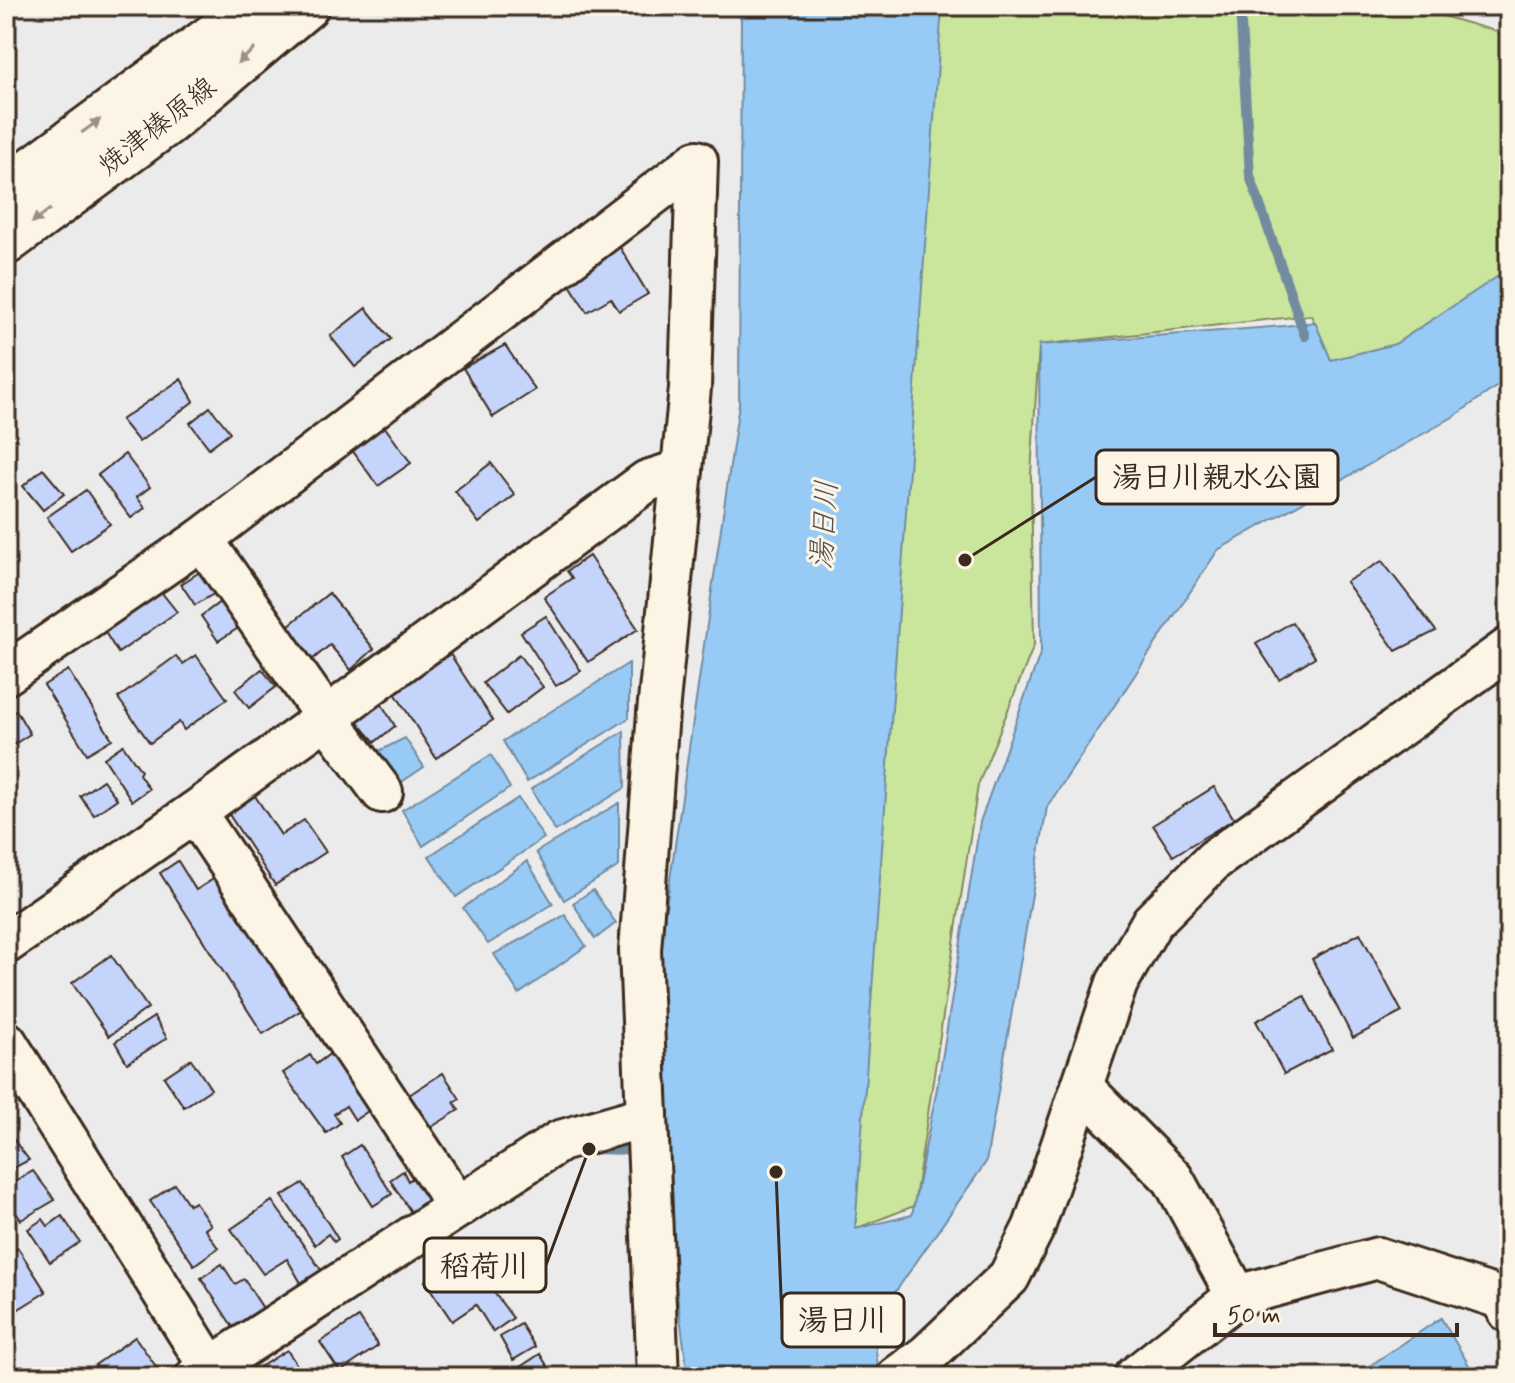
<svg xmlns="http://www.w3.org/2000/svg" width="1515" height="1383" font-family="Mynerve,'Klee One',sans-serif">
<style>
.green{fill:#cae59c;stroke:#82885d;stroke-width:2}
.water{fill:#97cbf5;stroke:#728b9f;stroke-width:2}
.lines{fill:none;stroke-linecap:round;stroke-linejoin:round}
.stream{stroke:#728b9f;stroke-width:10}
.building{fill:#c5d4fb;stroke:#3b2a1e;stroke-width:2}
.minor-casing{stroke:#3b2a1e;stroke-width:46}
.major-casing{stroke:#3b2a1e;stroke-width:50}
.minor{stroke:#fcf5e5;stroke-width:40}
.major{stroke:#fcf5e5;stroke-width:44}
.oneway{fill:#9c9082}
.labels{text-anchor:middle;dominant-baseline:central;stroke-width:6;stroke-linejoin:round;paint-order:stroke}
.street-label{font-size:28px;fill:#3b2a1e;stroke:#fcf5e5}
.water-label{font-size:30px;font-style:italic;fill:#525254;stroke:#fcf5e5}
.leader{fill:none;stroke:#3b2a1e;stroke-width:3}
.callout-dot{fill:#3b2a1e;stroke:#fcf5e5;stroke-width:3}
.callout{fill:#fcf5e5;stroke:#3b2a1e;stroke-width:3}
.callout-label{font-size:30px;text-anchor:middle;font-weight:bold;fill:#3b2a1e}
</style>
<rect width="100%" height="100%" fill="#ecebec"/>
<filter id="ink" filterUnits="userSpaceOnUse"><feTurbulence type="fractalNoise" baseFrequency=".0125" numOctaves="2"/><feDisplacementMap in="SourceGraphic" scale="16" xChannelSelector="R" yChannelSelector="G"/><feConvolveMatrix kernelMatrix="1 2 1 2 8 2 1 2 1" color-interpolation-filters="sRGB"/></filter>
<g filter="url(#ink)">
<polygon class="green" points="931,6 1408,6 1509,35 1509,270 1377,356 1331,360 1311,315 1039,345 1031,475 1034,645 978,785 914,1206 855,1229"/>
<g class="water">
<polygon points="741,6 942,6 855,1229 912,1215 939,1078 980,822 1041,651 1039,345 1284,326 1315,322 1331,360 1395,344 1509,269 1509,378 1453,417 1218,550 1047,807 986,1162 873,1324 879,1377 688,1377 645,1052 739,404"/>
<polygon points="629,663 629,718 527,782 503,741"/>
<polygon points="624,731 625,788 555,831 531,789"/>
<polygon points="405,738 424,767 397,785 375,753"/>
<polygon points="491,755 510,788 423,846 402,810"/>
<polygon points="518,798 544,838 456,897 429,856"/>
<polygon points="619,803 619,866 564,900 536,852"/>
<polygon points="527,861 553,904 488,944 463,908"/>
<polygon points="593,890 616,923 595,939 573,903"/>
<polygon points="565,915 586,946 519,994 494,954"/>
<polygon points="1441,1318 1476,1377 1353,1377"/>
</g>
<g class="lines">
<g class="stream">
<polyline points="1240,6 1250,176 1305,336"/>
<polyline points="591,1149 629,1150"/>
</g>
</g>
<g class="building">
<polygon points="615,239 648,294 619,311 611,298 587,312 562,272"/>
<polygon points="366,308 391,339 355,367 330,336"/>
<polygon points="505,345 535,390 493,417 463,368"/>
<polygon points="181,379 194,401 139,442 121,420"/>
<polygon points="210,407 230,432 209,448 190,423"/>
<polygon points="384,426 411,463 378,486 352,450"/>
<polygon points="125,454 150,487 137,497 145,508 131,518 98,475"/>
<polygon points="491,463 515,495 479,523 455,491"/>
<polygon points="43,469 64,494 43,510 23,486"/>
<polygon points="86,490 110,524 71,551 47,517"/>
<polygon points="589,556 638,629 588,662 544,597 572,578 567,571"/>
<polygon points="1382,561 1436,631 1396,651 1346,582"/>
<polygon points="206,568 222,589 195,605 181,584"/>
<polygon points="158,588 177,612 118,653 103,629"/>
<polygon points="329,593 374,649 351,670 330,645 306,665 283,630"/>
<polygon points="224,599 243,625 218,641 201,616"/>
<polygon points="546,616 581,671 556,686 521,632"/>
<polygon points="1292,622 1315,657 1279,679 1256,644"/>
<polygon points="450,654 493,720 436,758 395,693"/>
<polygon points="196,655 227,699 184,730 179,722 150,743 118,698 176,656 183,664"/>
<polygon points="519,655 543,687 507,714 483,683"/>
<polygon points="262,669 276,687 249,708 235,690"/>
<polygon points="68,670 112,739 87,754 44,685"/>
<polygon points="381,703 395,726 375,742 356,720"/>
<polygon points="6,706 11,714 16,710 30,734 13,745 6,736"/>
<polygon points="123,745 141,771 139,774 149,789 132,801 104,758"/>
<polygon points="103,780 117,799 94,815 80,796"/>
<polygon points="1214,787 1234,819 1173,856 1153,825"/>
<polygon points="255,796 281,835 304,820 326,852 275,885 228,813"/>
<polygon points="178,861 196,890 223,873 308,1006 263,1034 160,873"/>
<polygon points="1360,933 1402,1012 1353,1038 1312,959"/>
<polygon points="111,955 148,1008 109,1036 72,983"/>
<polygon points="1304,996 1332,1049 1284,1074 1256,1021"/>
<polygon points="154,1017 167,1038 127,1063 115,1042"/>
<polygon points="338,1048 378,1104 355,1120 346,1106 334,1114 340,1123 326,1133 283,1073 310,1055 316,1064"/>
<polygon points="191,1059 211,1089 184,1107 164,1077"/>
<polygon points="443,1073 460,1099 454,1102 459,1110 430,1128 409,1095"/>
<polygon points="10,1135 29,1160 6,1172 6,1137"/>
<polygon points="360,1145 392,1194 373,1206 342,1157"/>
<polygon points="33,1171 55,1200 21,1220 6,1198 6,1187"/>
<polygon points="403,1171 408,1181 423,1171 437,1192 411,1212 390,1180"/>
<polygon points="303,1183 338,1239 334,1242 328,1234 315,1245 282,1196"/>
<polygon points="175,1184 189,1205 195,1202 211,1225 205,1229 218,1248 194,1265 150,1201"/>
<polygon points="272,1201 324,1274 304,1288 287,1259 263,1274 231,1229"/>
<polygon points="62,1216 80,1242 50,1262 28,1229 43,1219 48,1226"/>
<polygon points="18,1248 46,1292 6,1317 6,1255"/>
<polygon points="466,1255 513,1318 493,1332 476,1305 452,1321 425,1281"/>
<polygon points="222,1264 235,1284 244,1279 266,1313 236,1332 201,1278"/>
<polygon points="359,1317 378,1346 340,1372 320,1342"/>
<polygon points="521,1324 535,1347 513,1360 500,1337"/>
<polygon points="135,1337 157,1368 144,1377 104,1377 95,1365"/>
<polygon points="287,1350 305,1377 267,1377 260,1367"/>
<polygon points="540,1354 554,1377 518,1377 514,1371"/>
</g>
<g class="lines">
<defs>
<g id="minor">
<polyline points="202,539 321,710 382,792"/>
<polyline points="6,674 202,539 697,161 690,388 658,713 640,950 658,1377"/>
<polyline points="195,812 458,1207"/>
<polyline points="6,943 195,812 327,717 647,481 682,470"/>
<polyline points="6,1042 216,1377"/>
<polyline points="1082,1087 1173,1179 1237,1296 1378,1258 1500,1298 1509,1312"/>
<polyline points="196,1377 560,1141 647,1116"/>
<polyline points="897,1377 927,1355 1009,1277 1034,1227 1117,983 1152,922 1214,860 1509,648"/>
<polyline points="1135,1377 1237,1296"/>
</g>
<g id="major">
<polyline points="6,189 254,6"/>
<polyline points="6,242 168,122 306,6"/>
</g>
</defs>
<use href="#minor" class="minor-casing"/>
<use href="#major" class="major-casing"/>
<use href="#minor" class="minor"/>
<use href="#major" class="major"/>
</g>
<defs><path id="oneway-solid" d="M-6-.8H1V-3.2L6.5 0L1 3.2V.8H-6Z" transform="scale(2)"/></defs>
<g class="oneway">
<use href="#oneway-solid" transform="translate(246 56) rotate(140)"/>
<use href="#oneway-solid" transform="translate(91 126) rotate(-36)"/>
<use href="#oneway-solid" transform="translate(41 216) rotate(143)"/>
</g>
</g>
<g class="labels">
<g class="street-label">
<text transform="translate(158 127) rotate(-38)">焼津榛原線</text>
</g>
<g class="water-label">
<text transform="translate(825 525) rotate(-86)">湯日川</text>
</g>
</g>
<path class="leader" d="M965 560L1096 477M589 1149L546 1265M776 1172L782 1320"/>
<g class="callout-dot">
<circle cx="965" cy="560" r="8"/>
<circle cx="589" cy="1149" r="8"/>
<circle cx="776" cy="1172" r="8"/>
</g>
<g class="callout">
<rect x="1096" y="450" width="242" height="54" rx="8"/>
<rect x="424" y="1238" width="122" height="54" rx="8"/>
<rect x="782" y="1293" width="122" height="54" rx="8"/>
</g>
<g class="callout-label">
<text x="1217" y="487">湯日川親水公園</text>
<text x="485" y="1276">稻荷川</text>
<text x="843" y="1330">湯日川</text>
</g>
<rect width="1515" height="1383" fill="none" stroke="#fcf5e5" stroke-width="32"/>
<rect x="16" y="16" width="1483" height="1351" fill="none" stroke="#3b2a1e" stroke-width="3" filter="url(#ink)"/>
<path d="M1215 1323v12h242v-12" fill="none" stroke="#3b2a1e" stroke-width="4"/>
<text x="1227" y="1323" font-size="24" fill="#3b2a1e" stroke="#fcf5e5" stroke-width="6" paint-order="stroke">50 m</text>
</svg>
